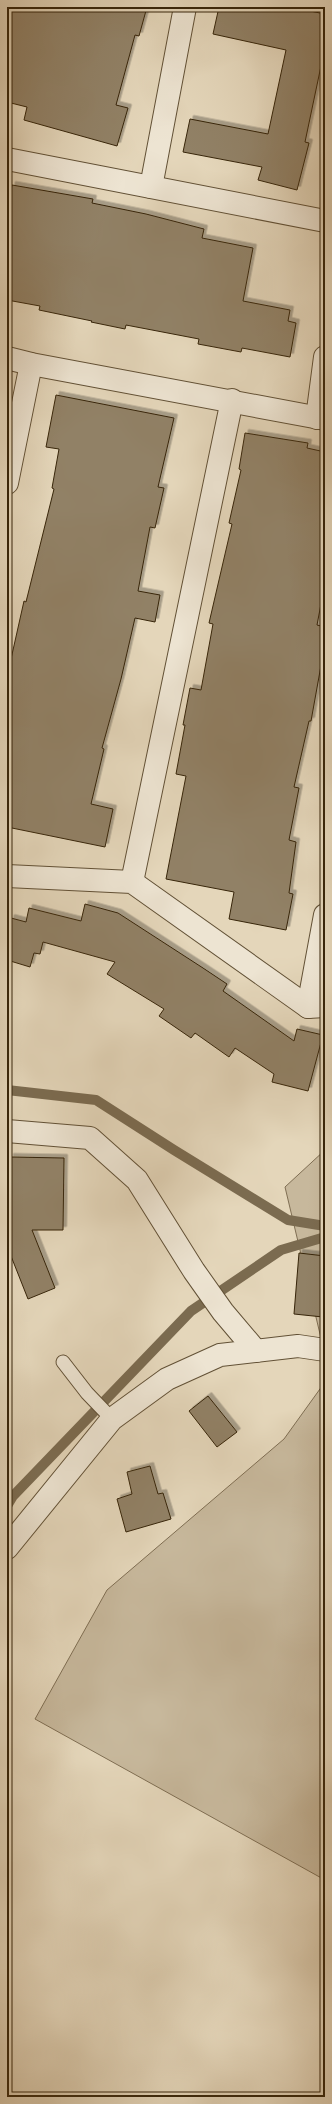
<svg xmlns="http://www.w3.org/2000/svg" width="332" height="2104" font-family="Alegreya,serif">
<style>
.green{fill:#c7b89c;stroke:#7f6e53}
.lines{fill:none;stroke-linecap:round;stroke-linejoin:round}
.stream{stroke:#7b6b50;stroke-width:10}
.building{fill:#918166;stroke:#37250a;filter:url(#shadow)}
.lane-casing{stroke:#625136;stroke-width:15}
.street-casing{stroke:#625136;stroke-width:24}
.lane{stroke:#ede4d2;stroke-width:13}
.street{stroke:#ede4d2;stroke-width:22}
</style>
<defs>
<filter id="shadow"><feDropShadow dx="3.5" dy="-3.5" stdDeviation="0" flood-color="#0004"/></filter>
</defs>
<rect width="100%" height="100%" fill="#e4d6ba"/>
<filter id="stains"><feTurbulence type="fractalNoise" baseFrequency=".005" numOctaves="4"/><feColorMatrix values="0 0 0 0 .2 0 0 0 0 .09 0 0 0 0 .02 0 0 0 .5 -.17"/></filter>
<radialGradient id="worn" r=".72"><stop offset=".6" stop-color="#630" stop-opacity="0"/><stop offset="1" stop-color="#630" stop-opacity=".3"/></radialGradient>
<g class="green">
<polygon points="325,1150 325,1355 285,1187"/>
<polygon points="325,1382 325,1880 35,1719 107,1590 284,1439"/>
</g>
<g class="lines">
<g class="stream">
<polyline points="7,1090 96,1100 174,1150 288,1220 325,1226"/>
<polyline points="7,1506 13,1496 191,1311 281,1250 325,1237"/>
</g>
</g>
<g class="building">
<polygon points="7,7 147,7 139,36 135,35 116,105 128,108 117,146 24,120 27,107 7,102"/>
<polygon points="219,7 290,7 325,14 325,47 305,142 309,143 297,190 258,180 262,167 183,152 190,119 268,134 286,50 213,34"/>
<polygon points="12,185 93,199 92,203 146,214 204,229 202,238 253,248 243,301 290,310 288,321 296,323 290,357 242,348 241,352 198,344 199,339 126,325 125,329 91,322 92,321 39,310 40,306 7,300 7,214"/>
<polygon points="56,395 174,418 158,487 164,488 155,528 150,527 138,591 160,595 155,622 135,618 121,679 102,748 104,749 91,804 113,809 105,847 7,827 7,658 11,659 24,601 26,602 54,489 52,488 59,449 46,447"/>
<polygon points="245,433 308,443 307,448 325,452 325,583 317,625 325,627 325,661 322,660 311,721 309,721 294,787 299,788 289,840 296,842 289,893 293,894 286,930 229,919 234,892 166,879 186,776 176,774 185,725 183,725 190,688 201,690 213,624 209,623 232,524 229,523 241,470 239,469"/>
<polygon points="85,904 118,913 203,968 227,984 223,991 294,1041 297,1029 323,1035 308,1091 272,1082 274,1074 235,1048 229,1057 195,1033 191,1038 159,1016 164,1009 107,974 115,962 43,942 40,954 34,953 30,967 7,960 7,933 11,918 26,922 29,908 81,921"/>
<polygon points="10,1157 64,1158 63,1230 32,1230 55,1288 28,1299 9,1251"/>
<polygon points="299,1253 325,1256 323,1317 294,1314"/>
<polygon points="208,1396 237,1432 217,1447 189,1411"/>
<polygon points="150,1466 158,1494 163,1493 171,1519 126,1532 117,1499 132,1494 127,1472"/>
</g>
<g class="lines">
<defs>
<polyline id="lane" points="63,1362 87,1393 112,1419"/>
<g id="street">
<polyline points="7,159 325,221"/>
<polyline points="151,187 185,7"/>
<polyline points="7,358 31,364 325,419"/>
<polyline points="317,418 325,357"/>
<polyline points="7,483 31,364"/>
<polyline points="7,876 132,882 308,1007 325,1006"/>
<polyline points="132,882 232,400"/>
<polyline points="308,1007 325,915"/>
<polyline points="7,1131 90,1138 137,1180 194,1271 223,1312 256,1351"/>
<polyline points="7,1548 112,1419 167,1379 220,1355 298,1346 325,1350"/>
</g>
</defs>
<use href="#lane" class="lane-casing"/>
<use href="#street" class="street-casing"/>
<use href="#lane" class="lane"/>
<use href="#street" class="street"/>
</g>
<rect width="332" height="2104" fill="none" stroke="#e4d6ba" stroke-width="24"/>
<rect x="8" y="8" width="316" height="2088" fill="none" stroke="#37250a" stroke-width="2"/>
<rect x="12" y="12" width="308" height="2080" fill="none" stroke="#37250a"/>
<rect width="100%" height="100%" filter="url(#stains)"/>
<rect width="100%" height="100%" fill="url(#worn)"/>
</svg>
